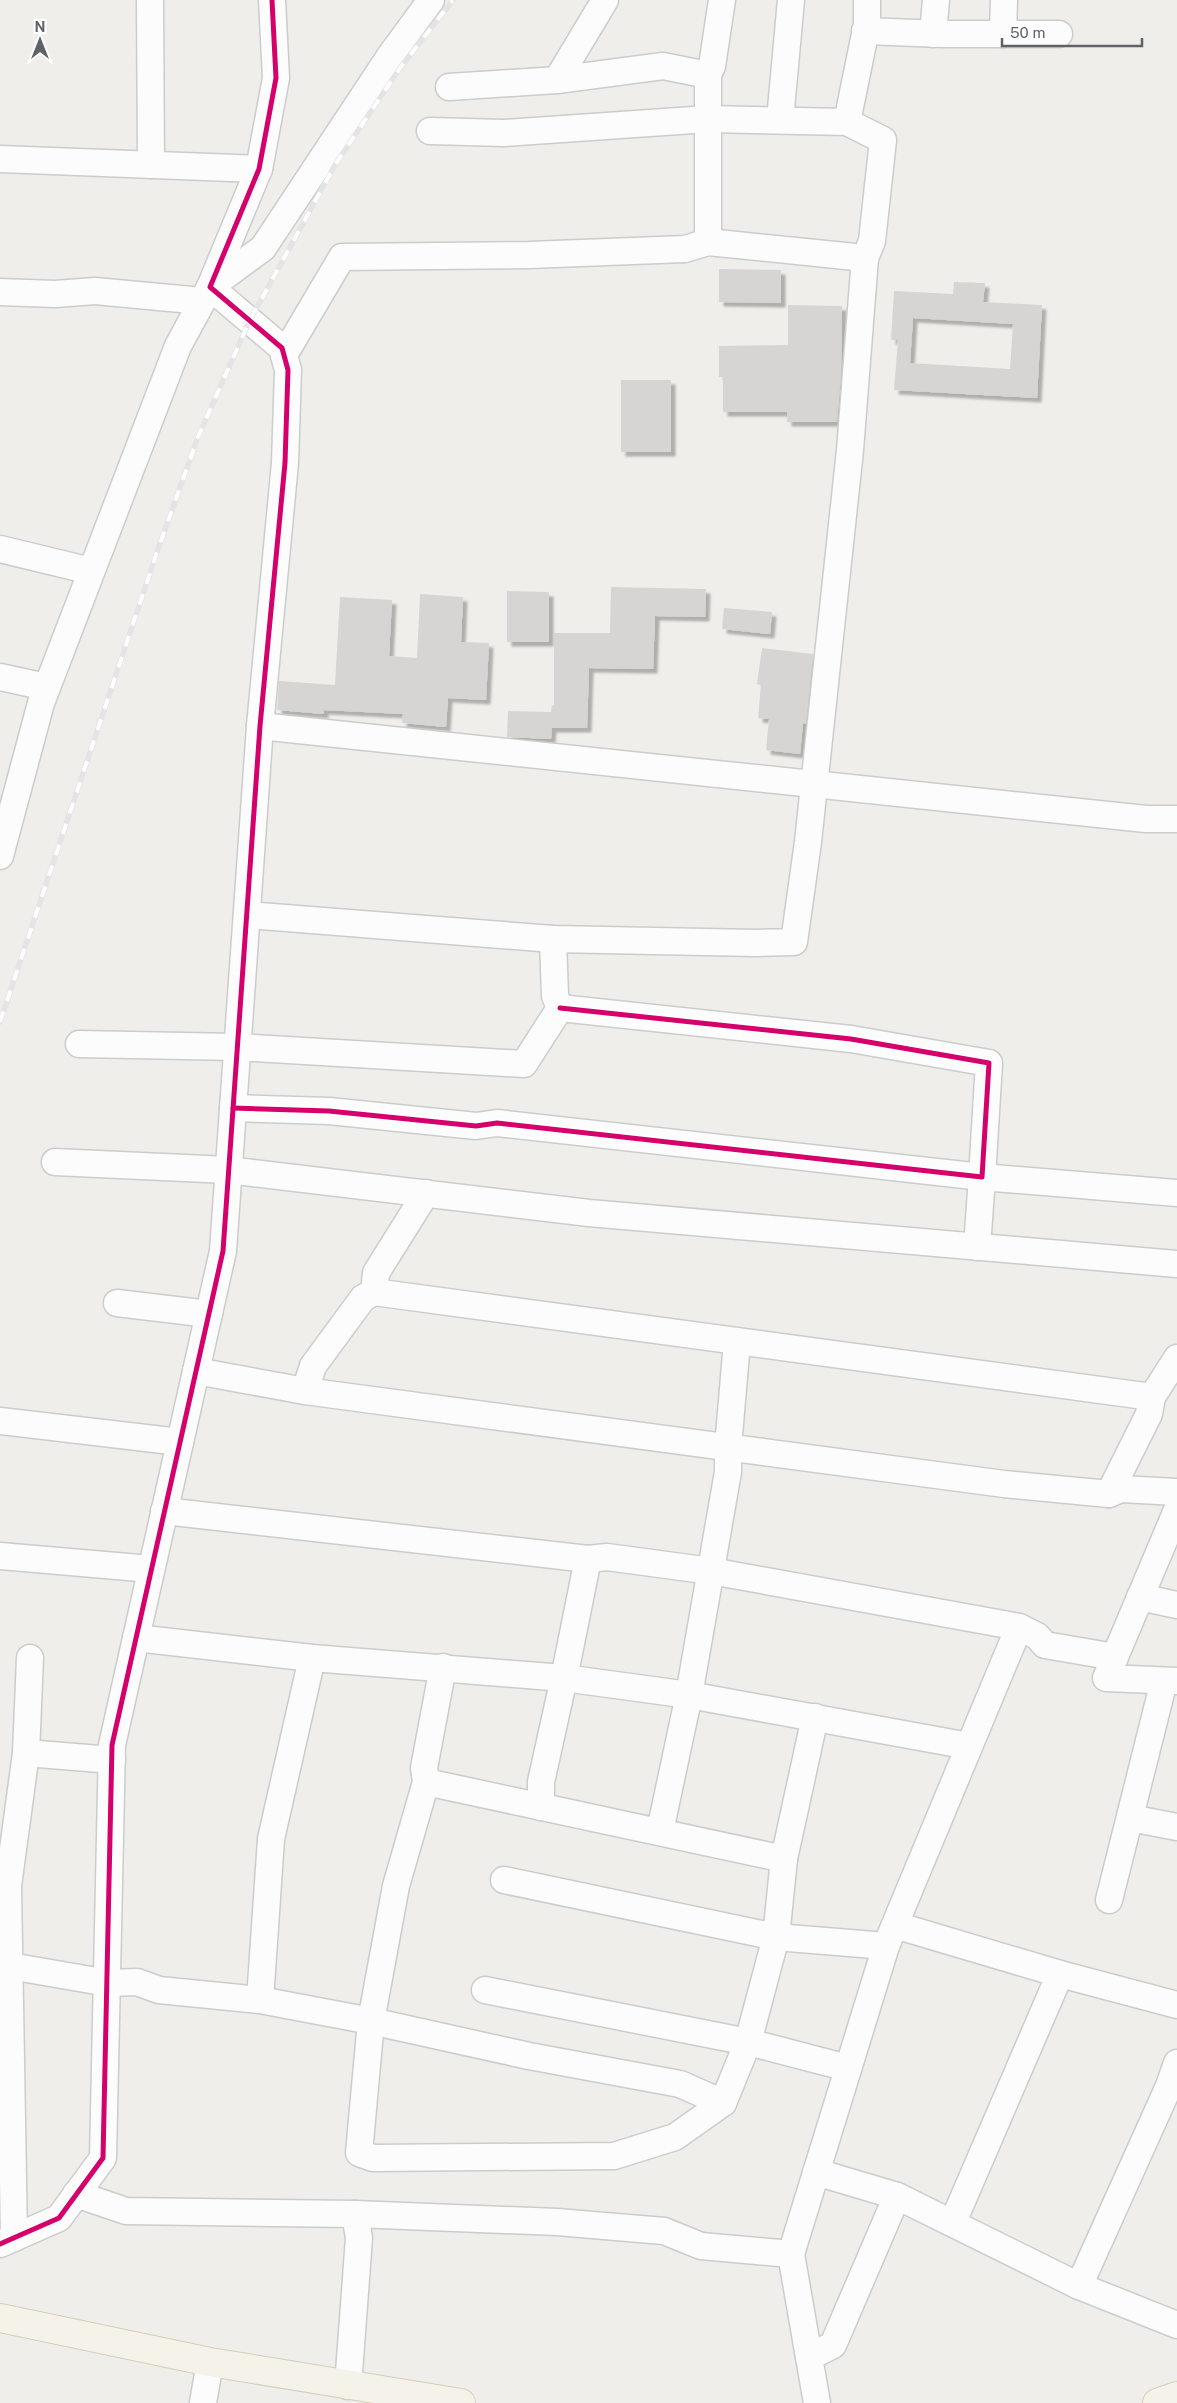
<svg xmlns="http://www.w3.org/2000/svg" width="1177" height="2403" font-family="'Public Sans',sans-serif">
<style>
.building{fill:#d6d5d3;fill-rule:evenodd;filter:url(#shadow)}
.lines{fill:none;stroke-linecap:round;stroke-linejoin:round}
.minor-casing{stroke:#cbcccc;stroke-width:29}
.major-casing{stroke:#d7ceb8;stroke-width:30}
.minor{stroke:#fdfcfc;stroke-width:26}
.major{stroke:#f4f2e9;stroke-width:28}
.rail-casing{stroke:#e4e4e4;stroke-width:5.5}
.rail{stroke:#fff;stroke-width:4;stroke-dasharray:11;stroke-linecap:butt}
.cycleway-casing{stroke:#fff;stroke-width:8}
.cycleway{stroke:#d6006c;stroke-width:5}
</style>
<defs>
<filter id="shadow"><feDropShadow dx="4.5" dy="4.5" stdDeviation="1" flood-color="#0004"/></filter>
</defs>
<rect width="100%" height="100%" fill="#efeeea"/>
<g class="building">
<polygon points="719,269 781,270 781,303 719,302"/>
<path d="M954,282L985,283L983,302L1042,305L1037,398L894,390L898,340H891L894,291L953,294ZM913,318L1013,324L1010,369L910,363Z"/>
<polygon points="788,305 842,306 841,374 837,422 787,422 787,412 723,412 723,377 719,377 719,346 788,345"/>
<rect x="621" y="380" width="50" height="72"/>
<polygon points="611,587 706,589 705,617 655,616 653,669 589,668 587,728 552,728 551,739 507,737 508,711 551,712 552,705 554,706 554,633 610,633"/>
<polygon points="507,591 549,592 549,642 507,642"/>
<polygon points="420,594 463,597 461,642 489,643 486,700 448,698 446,727 402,723 403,714 324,710 324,714 277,710 279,681 335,685 340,597 392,600 389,656 417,658"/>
<polygon points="724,608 772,612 770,634 722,629"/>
<polygon points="762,648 813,654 806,724 803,723 800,754 766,750 769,719 758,718 761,685 757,684"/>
</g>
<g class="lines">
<defs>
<g id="minor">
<polyline points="150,0 151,165"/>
<polyline points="865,31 943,34 1059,34"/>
<polyline points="933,34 936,0"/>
<polyline points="1003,34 1004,0"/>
<polyline points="557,80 605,0"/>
<polyline points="449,87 557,80 663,66 708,75"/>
<polyline points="780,120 791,0"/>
<polyline points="847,122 867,24 867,0"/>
<polyline points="0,159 259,169"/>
<polyline points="708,242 708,75 712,66 722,0"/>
<polyline points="0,292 55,294 95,291 202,301"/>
<polyline points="284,355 342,257 529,255 685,249 708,242 865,258 872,241 883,140 847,122 708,119 504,133 430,131"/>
<polyline points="0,549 91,571"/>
<polyline points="0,677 46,687"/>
<polyline points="260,726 1146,819 1177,819"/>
<polyline points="0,856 41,703 178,346 210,287 263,248 390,56 431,0"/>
<polyline points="247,915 553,939 756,943 794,942 808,842 850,450 865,258"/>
<polyline points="553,939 555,996 560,1008"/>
<polyline points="79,1044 237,1047 524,1064 560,1008"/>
<polyline points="233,1108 329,1111 476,1126 497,1123 982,1177 989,1063 851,1039 560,1008"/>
<polyline points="55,1162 228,1170 589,1213 1177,1264"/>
<polyline points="977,1247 982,1177 1177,1193"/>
<polyline points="374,1292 376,1273 426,1193"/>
<polyline points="117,1303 209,1314"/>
<polyline points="196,1371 305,1391 1004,1484 1109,1494 1121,1489 1177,1492"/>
<polyline points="305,1391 313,1366 363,1298 374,1292 1152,1397"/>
<polyline points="0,1421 180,1442"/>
<polyline points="1109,1494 1149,1414 1152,1397 1177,1358"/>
<polyline points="1177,1510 1106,1678 1177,1681"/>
<polyline points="164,1511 588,1559 607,1557 711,1571 1019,1627 1037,1636 1045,1645 1115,1657"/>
<polyline points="0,1556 151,1569"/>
<polyline points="1140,1597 1177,1605"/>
<polyline points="136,1638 312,1658 564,1678 689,1695 969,1746"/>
<polyline points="443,1667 424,1768 426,1782 396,1886 371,2021 359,2153 373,2158 614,2156 675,2137 723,2103"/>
<polyline points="26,1753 112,1760"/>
<polyline points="426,1782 784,1859"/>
<polyline points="541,1807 541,1782 564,1678 588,1559"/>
<polyline points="1130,1818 1177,1827"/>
<polyline points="660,1831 689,1695 728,1472 728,1447 737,1342"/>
<polyline points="504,1880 776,1937 886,1946"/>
<polyline points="1109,1900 1164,1681"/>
<polyline points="895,1925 1060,1974 1177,2005"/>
<polyline points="10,1966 108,1983 137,1982 159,1990 260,2000 371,2021 529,2056 680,2084 723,2103 748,2042 776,1937 784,1859 815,1717"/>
<polyline points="485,1990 748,2042 848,2068"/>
<polyline points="260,2000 271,1839 312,1658"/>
<polyline points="816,2172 897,2196 1079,2286 1177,2325"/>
<polyline points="76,2194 126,2211 355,2214 359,2238 348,2386"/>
<polyline points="355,2214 557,2222 664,2231 701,2246 791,2254"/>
<polyline points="953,2222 1060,1974"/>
<polyline points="14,2238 8,1886 26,1753 30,1658"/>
<polyline points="0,2244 59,2218 103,2158 112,1745 223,1251 260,726 285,463 288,370 282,348 210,287 259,169 276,78 272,0"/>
<polyline points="1079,2286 1169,2086 1177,2063"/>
<polyline points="809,2357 833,2345 897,2196"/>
<polyline points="203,2403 210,2362"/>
<polyline points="817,2403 791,2254 886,1946 1019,1627"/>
</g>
<g id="major">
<polyline points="0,2318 210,2362 461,2403"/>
<polyline points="1157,2403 1177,2396"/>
</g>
</defs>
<use href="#minor" class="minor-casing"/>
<use href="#major" class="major-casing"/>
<use href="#minor" class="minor"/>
<use href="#major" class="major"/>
<defs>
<polyline id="rail" points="0,1022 156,555 198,437 249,322 335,165 400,68 453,0"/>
</defs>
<use href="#rail" class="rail-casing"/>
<use href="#rail" class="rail"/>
<defs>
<g id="cycleway">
<polyline points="233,1108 329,1111 476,1126 497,1123 982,1177 989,1063 851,1039 560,1008"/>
<polyline points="0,2244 59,2218 103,2158 112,1745 223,1251 260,726 285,463 288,370 282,348 210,287 259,169 276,78 272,0"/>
</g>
</defs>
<use href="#cycleway" class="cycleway-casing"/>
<use href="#cycleway" class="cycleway"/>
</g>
<g transform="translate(40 40)" stroke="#ffffff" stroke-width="4" paint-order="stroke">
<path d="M0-4L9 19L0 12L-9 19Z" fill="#5f6368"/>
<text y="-8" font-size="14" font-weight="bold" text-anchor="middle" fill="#5f6368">N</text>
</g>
<path d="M1002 38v8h140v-8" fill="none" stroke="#5f6368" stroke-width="2.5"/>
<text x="1010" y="38" font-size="15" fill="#5f6368" stroke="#ffffff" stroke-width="4" paint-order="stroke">50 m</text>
</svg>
